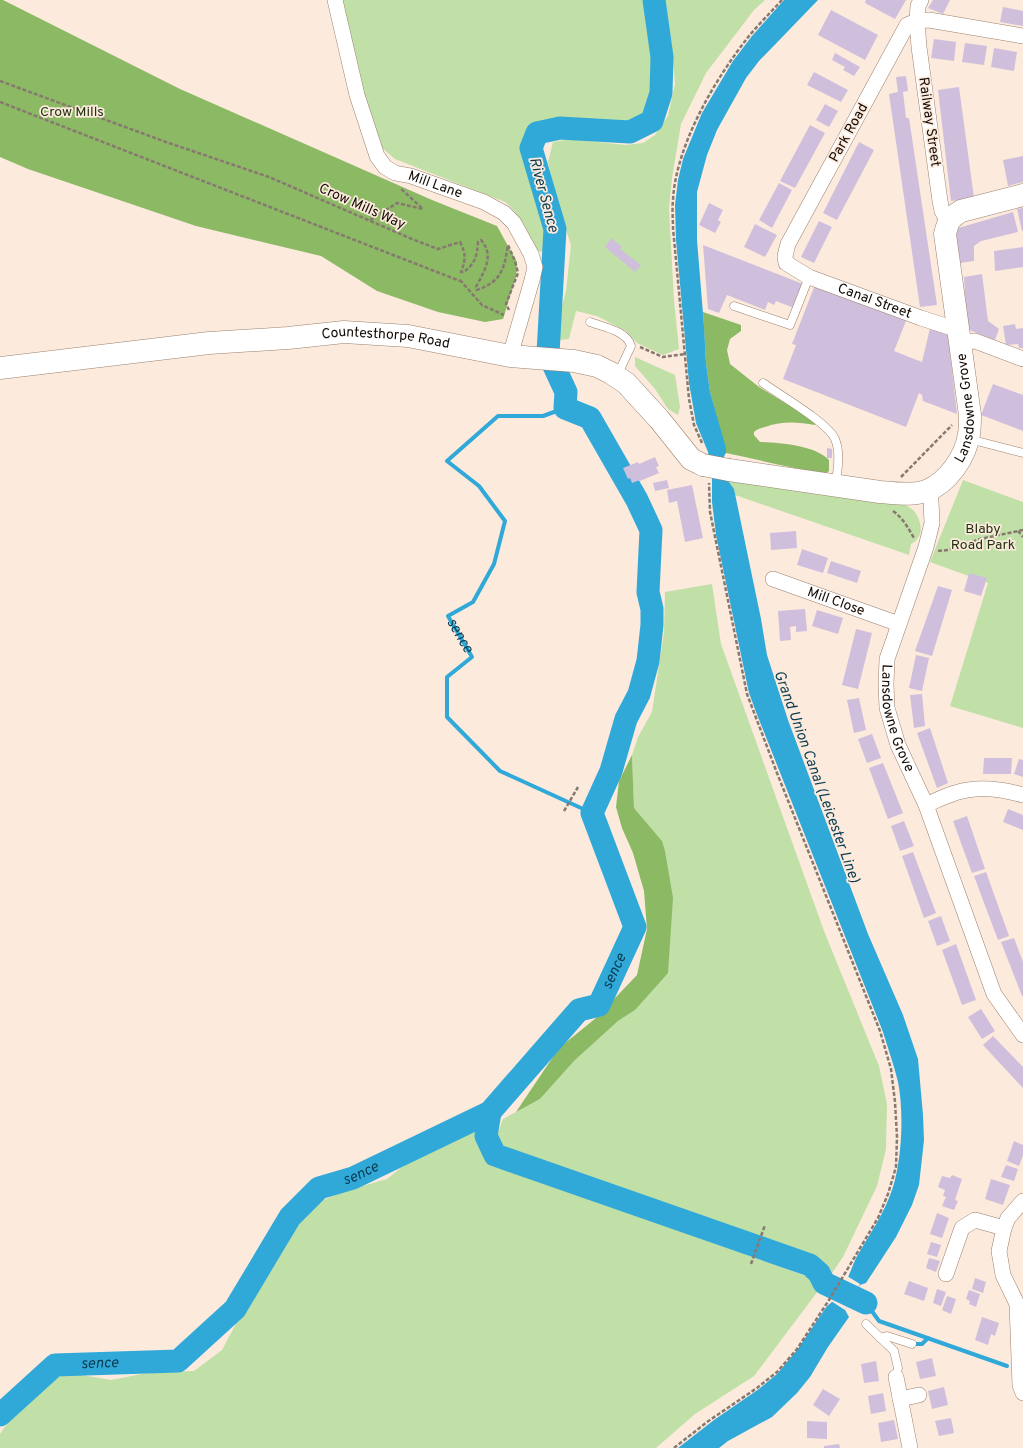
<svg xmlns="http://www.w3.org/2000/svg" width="1023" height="1448" font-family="Overpass,sans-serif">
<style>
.green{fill:#c0e0a8}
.forest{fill:#8bb964}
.water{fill:#30a9d9}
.pier{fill:#fceadd}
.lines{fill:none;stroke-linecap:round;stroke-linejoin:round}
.stream{stroke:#30a9d9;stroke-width:4}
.river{stroke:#30a9d9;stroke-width:23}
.building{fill:#d0bfdc}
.lane-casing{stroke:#9b816d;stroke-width:9}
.street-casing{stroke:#9b816d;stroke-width:16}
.secondary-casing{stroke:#9b816d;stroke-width:23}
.path{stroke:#877970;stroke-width:2.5;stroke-dasharray:4 2;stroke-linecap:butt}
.lane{stroke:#fff;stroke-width:8}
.street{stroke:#fff;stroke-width:15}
.secondary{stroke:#fff;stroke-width:22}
.secondary-bridge-casing{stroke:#9b816d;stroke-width:23;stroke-linecap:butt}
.secondary-bridge{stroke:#fff;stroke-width:22}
.labels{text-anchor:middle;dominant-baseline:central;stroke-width:3.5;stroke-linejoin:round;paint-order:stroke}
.park-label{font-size:14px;fill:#213310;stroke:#fceadd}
.street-label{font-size:14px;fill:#130a04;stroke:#fceadd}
.water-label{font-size:15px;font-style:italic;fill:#0a3d51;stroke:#fceadd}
</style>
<rect width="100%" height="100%" fill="#fceadd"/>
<g class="green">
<path d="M342,0H646L651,18L661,67L658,91L647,118L631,127L577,119L554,121L540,127L532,133L528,144V162L546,224C547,233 549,246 542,252L536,250C528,232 521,215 505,202L395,159L381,147L372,127Z"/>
<polygon points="663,0 765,0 754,10 706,73 681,124 672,178 669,209 674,300 679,349 663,355 637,343 626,331 597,316 576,311 569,339 559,340 555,332 566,291 571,245 555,195 548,162 553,142 570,139 626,145 643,143 655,135 668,116 675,84 672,50"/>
<polygon points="635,357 675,375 680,407 678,415 668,409 655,389 635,366"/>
<path d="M727,479L895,501C901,504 907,505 912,509C919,515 924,530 918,538C917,540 913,543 911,544L909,555L735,495L734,489Z"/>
<polygon points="963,480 1023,502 1023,728 950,706 988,583 930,562"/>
<polygon points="712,584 721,644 824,931 879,1066 887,1104 886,1149 877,1186 843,1257 830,1276 813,1258 503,1151 497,1135 503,1119 540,1099 574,1061 618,1021 635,1010 662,841 634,808 632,755 638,737 652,712 664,632 665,592"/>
<polygon points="480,1129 478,1142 489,1162 811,1278 818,1291 754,1376 695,1414 656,1448 0,1448 0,1434 20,1404 40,1384 64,1372 111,1380 152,1372 194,1371 222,1350 255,1288 276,1260 292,1228 312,1205 342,1192 387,1179 402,1167 456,1138"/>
</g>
<g class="forest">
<polygon points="0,0 3,0 180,89 432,200 497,226 517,262 516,277 503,319 485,322 438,312 377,291 321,256 196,226 28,169 0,157"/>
<path d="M703,312L741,325V331L730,339L727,350L730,364L759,387L815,421V425C797,422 783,421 765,427C761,428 757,429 754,432V435L760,442C781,443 814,445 829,460V471L825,474C792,468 759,460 726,453L710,392L706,363Z"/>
<polygon points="632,755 634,808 662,841 665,851 673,898 668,973 635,1010 618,1021 574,1061 540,1099 516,1112 559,1048 596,1018 637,975 647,929 644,891 633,853 622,828 616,807 619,781"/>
</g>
<path class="water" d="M784,0H818L759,61L746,78L717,130L707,155L697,192V240L704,326L706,363L710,392L726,448V453L724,456L727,479L734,489L761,619L767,655L788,720L868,934L903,1015L918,1059L923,1115L924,1140L919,1185L912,1205L896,1237L866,1283L860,1285L845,1310L849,1317L828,1347L810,1377L797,1393L772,1417L728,1441L719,1448H678L714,1420L759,1389L777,1374L797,1350L827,1306C836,1300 844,1287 848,1277C851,1271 853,1264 856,1258C869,1235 885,1213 893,1187C902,1158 904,1112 898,1082C894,1065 888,1049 883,1032L756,712L749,693L716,535L712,502V478L708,452L696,423L689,383L676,240L675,205L678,180L683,159L702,113L733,61L752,36Z"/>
<polygon class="pier" points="847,1276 860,1284 845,1310 831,1301"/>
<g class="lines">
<g class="stream">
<path id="s1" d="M565,408L543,416H498L447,461L479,486L505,521L494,564L473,602L448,616L472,657L447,677V717L500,771L592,813"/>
<polyline points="866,1303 879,1321 1007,1366"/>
<polyline points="912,1344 922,1344 928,1338"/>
</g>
<g class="river">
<polyline points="490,1112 486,1136 495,1155 810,1265 819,1273 824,1283 866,1303"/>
<path id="s2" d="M0,1415L55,1365L178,1361L235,1309L290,1217L319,1188L353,1178L490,1112L579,1010L599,1005L635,927L592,813L611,771L626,719L639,694L648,661L652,625V609L648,592L651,530L637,500L590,418L565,408L566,392L548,353L555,229L531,148L537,133L560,128L630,132L652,121L661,93L662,57L654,0"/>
</g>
</g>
<g class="building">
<polygon points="866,0 906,0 895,19 865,3"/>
<polygon points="933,0 950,0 943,14 928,8"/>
<polygon points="1003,7 1023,11 1023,26 1000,22"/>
<polygon points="831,10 878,35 865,60 818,35"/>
<polygon points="934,39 956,42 954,61 931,58"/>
<polygon points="965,43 987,46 984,65 962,62"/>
<polygon points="994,48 1017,52 1014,71 991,67"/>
<polygon points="835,53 860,67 854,76 843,70 845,67 832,60"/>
<polygon points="814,72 848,90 841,102 807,85"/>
<polygon points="906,76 908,91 903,92 906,118 909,118 937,305 920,307 889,94 898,92 896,77"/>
<polygon points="959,87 974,198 951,201 938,90"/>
<polygon points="825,104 838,111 829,127 816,120"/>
<polygon points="810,125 825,133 795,188 780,181"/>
<polygon points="859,142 874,150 837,220 823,213"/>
<polygon points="1023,156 1023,182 1008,186 1003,160"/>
<polygon points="779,183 792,190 772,228 759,220"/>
<polygon points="709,203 723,210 718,220 721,222 715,233 699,225"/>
<polygon points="1023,208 1023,231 1022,231 1017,209"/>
<polygon points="1013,212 1018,232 981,241 974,246 974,261 959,263 955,229"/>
<polygon points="819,221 832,227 814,263 801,257"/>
<polygon points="755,224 777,235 765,257 744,247"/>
<polygon points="611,238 622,247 620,249 641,265 635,272 605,247"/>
<polygon points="703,245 803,284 794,308 776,301 774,305 768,302 765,310 727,295 719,313 708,309"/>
<polygon points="1023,247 1023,267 995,271 994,251"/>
<polygon points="982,274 988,321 999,329 995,340 967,329 964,277"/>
<polygon points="815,285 906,321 894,351 922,362 930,328 948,334 957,414 923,401 922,395 919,393 906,427 783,379 796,345 792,344"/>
<polygon points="1015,324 1016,329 1023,328 1023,348 1019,348 1018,344 1006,345 1003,326"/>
<polygon points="993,384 1023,395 1023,431 981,415"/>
<polygon points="827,448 832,449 832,458 827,458"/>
<polygon points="655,457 659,466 656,467 659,473 640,481 640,480 632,483 630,478 628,479 623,468 638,462 639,464"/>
<polygon points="667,480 669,488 655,491 653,483"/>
<polygon points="692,485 703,538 685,542 677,501 669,503 667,490"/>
<polygon points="796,531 797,548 771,550 770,533"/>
<polygon points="802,549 828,558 823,573 797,565"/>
<polygon points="831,561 861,571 857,583 827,573"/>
<polygon points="969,573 987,578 981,596 964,591"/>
<polygon points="938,586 952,590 932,656 915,651"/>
<polygon points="805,609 807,631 796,632 796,626 790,627 791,640 780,641 778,611"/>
<polygon points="817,610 843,618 838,634 812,626"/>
<polygon points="856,629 872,633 858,689 842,685"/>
<polygon points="916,655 929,658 922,691 909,688"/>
<polygon points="922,694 925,726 914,728 910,695"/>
<polygon points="859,698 866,730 854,733 847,700"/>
<polygon points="930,728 948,783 937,788 917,733"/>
<polygon points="872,734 881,758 867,763 858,739"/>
<polygon points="984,758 1012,758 1011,774 983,774"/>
<polygon points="1019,759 1023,760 1023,777 1014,774"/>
<polygon points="883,763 903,813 888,819 869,768"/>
<polygon points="1008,809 1023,815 1023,830 1003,822"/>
<polygon points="967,816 985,869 972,873 953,821"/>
<polygon points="904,821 914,846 900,851 891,826"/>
<polygon points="913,852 936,913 924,918 902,856"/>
<polygon points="986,872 1009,936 998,940 974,876"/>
<polygon points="941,916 950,941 937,946 928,921"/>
<polygon points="1014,938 1023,962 1023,996 1022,996 1001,942"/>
<polygon points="956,944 976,1000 962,1005 942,950"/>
<polygon points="981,1009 995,1031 982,1039 968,1017"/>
<polygon points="993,1036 1023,1067 1023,1088 983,1045"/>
<polygon points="1014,1141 1023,1145 1023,1155 1019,1166 1007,1161"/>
<polygon points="1006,1165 1018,1169 1014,1181 1001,1177"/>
<polygon points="952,1175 962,1179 955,1200 958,1201 954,1210 942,1206 946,1197 943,1196 945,1190 938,1187 942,1176 950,1178"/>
<polygon points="991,1179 1010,1185 1003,1205 985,1199"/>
<polygon points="937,1213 949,1218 942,1238 930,1234"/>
<polygon points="931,1242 941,1245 937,1257 927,1254"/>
<polygon points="929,1258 940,1261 936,1272 926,1268"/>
<polygon points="975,1278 986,1282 983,1293 972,1289"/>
<polygon points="909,1281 928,1288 924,1301 904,1294"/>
<polygon points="937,1289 946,1292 941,1306 933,1303"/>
<polygon points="969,1290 980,1294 976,1307 969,1304 970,1301 966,1299"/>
<polygon points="947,1296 956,1299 951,1314 942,1310"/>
<polygon points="982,1317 999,1323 995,1336 991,1334 988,1345 975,1340"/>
<polygon points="932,1358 936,1376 920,1379 916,1362"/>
<polygon points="876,1361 879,1381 864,1383 861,1364"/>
<polygon points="944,1387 948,1405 932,1409 928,1391"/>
<polygon points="823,1389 840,1399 829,1416 813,1405"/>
<polygon points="883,1393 886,1411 871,1414 868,1396"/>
<polygon points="951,1418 954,1433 939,1436 935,1421"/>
<polygon points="894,1420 898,1439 881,1442 878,1423"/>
<polygon points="807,1421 827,1422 827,1439 807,1438"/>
<polygon points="839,1444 840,1448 824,1448 824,1446"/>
</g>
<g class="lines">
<defs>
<g id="lane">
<polyline points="734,306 790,325 809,277"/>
<path d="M590,322C603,327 627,331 631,346L617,376"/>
<path d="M763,383C780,395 828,423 835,439C841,453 838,471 835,485"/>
<polyline points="969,439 1023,453"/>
<polyline points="866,1324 894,1351 898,1368 896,1377"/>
<polyline points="880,1338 887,1336 912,1344"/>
</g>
<g id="street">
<path id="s3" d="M335,0L357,95L377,156L385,167L395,173L411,176L484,202L504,213L514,223L531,254L535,267L532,280L510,356"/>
<path id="s4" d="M921,0L918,6L917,21L907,25L788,244L785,256L786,263L809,277L921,318L958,330"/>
<polyline points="948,222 942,211 940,201 919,47 917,21 929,20 1023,36"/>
<polyline points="960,342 975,341 1023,359"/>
<path id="s5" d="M927,491L931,501L932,523L926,547L887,659L886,684L887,708L898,745L926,805L994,994L1023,1035"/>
<path id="s6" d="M773,579L899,624"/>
<path d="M926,805C935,801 945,796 955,793C976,786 1002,789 1023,795"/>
<polyline points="1023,1201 1008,1218 1004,1228 999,1251 1003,1275 1017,1304 1020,1385 1023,1393"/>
<polyline points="946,1274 962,1228 975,1220 1004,1228"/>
<polyline points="896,1377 910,1448"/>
<polyline points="900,1399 919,1395"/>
</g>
<g id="secondary">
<path id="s7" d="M0,368L209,343L288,338L344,332L408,336L510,356L574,361L597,366L611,373L626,383L659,419L691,459L703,465"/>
<path id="s8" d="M729,470L880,492C895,493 912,496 926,491C948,483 966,456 969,434C970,428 970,421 970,415L945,234C948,221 950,218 961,211L1023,195"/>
</g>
</defs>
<use href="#lane" class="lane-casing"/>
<use href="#street" class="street-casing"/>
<use href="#secondary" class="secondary-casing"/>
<g class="path">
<path d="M0,81L166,142L269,177L412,239L438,249L460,242C466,254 466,259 461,272H464C475,263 477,257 478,242L481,240C495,256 484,271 476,287L477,290C502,281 504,269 508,245L515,261L518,273L506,304L509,310"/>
<polyline points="0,102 460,281"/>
<polyline points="370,220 397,203 423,209 400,188"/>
<polyline points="460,280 482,305 504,315"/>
<polyline points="640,347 663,357 685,354"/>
<path d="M702,443L694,425L689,399L673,228C673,219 672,209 673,200C676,145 715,79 749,36C759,24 771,12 782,0"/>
<polyline points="901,477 952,425"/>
<path d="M893,511C903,518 908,528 914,538"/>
<polyline points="1018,531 1023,537"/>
<polyline points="938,551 948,550 980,539 1023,530"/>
<polyline points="564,811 578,787"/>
<polyline points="751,1264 765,1225"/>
<polyline points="674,1448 707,1422 757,1388 777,1372 797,1349 829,1300 878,1218 888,1194 896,1167 897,1137 895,1102 891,1069 880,1031 777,773 747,694 710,512 709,483"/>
</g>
<use href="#lane" class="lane"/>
<use href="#street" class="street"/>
<use href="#secondary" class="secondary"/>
<defs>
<polyline id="secondary-bridge" points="703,465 729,470"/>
</defs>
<use href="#secondary-bridge" class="secondary-bridge-casing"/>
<use href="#secondary-bridge" class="secondary-bridge"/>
</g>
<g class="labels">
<g class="park-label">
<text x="72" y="112">Crow Mills</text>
<text x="983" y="529">Blaby<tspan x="983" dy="16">Road Park</tspan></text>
</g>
<g class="street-label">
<text transform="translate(929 122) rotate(82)">Railway Street</text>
<text transform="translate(849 133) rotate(-61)">Park Road</text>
<text stroke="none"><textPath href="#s3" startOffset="229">Mill Lane</textPath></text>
<text transform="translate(362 207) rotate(24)">Crow Mills Way</text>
<text stroke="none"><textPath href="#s4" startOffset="398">Canal Street</textPath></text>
<text stroke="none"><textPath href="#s7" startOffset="388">Countesthorpe Road</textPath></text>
<text stroke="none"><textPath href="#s8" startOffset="299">Lansdowne Grove</textPath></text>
<text stroke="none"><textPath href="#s6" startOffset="67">Mill Close</textPath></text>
<text stroke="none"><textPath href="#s5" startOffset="237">Lansdowne Grove</textPath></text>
</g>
<g class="water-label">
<text transform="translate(543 195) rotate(75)">River Sence</text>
<text stroke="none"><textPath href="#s1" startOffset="360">sence</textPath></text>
<text transform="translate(816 777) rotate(70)">Grand Union Canal (Leicester Line)</text>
<text stroke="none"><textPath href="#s2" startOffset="803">sence</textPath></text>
<text stroke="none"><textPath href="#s2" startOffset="467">sence</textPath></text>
<text stroke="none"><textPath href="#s2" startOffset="119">sence</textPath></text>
</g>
</g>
</svg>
